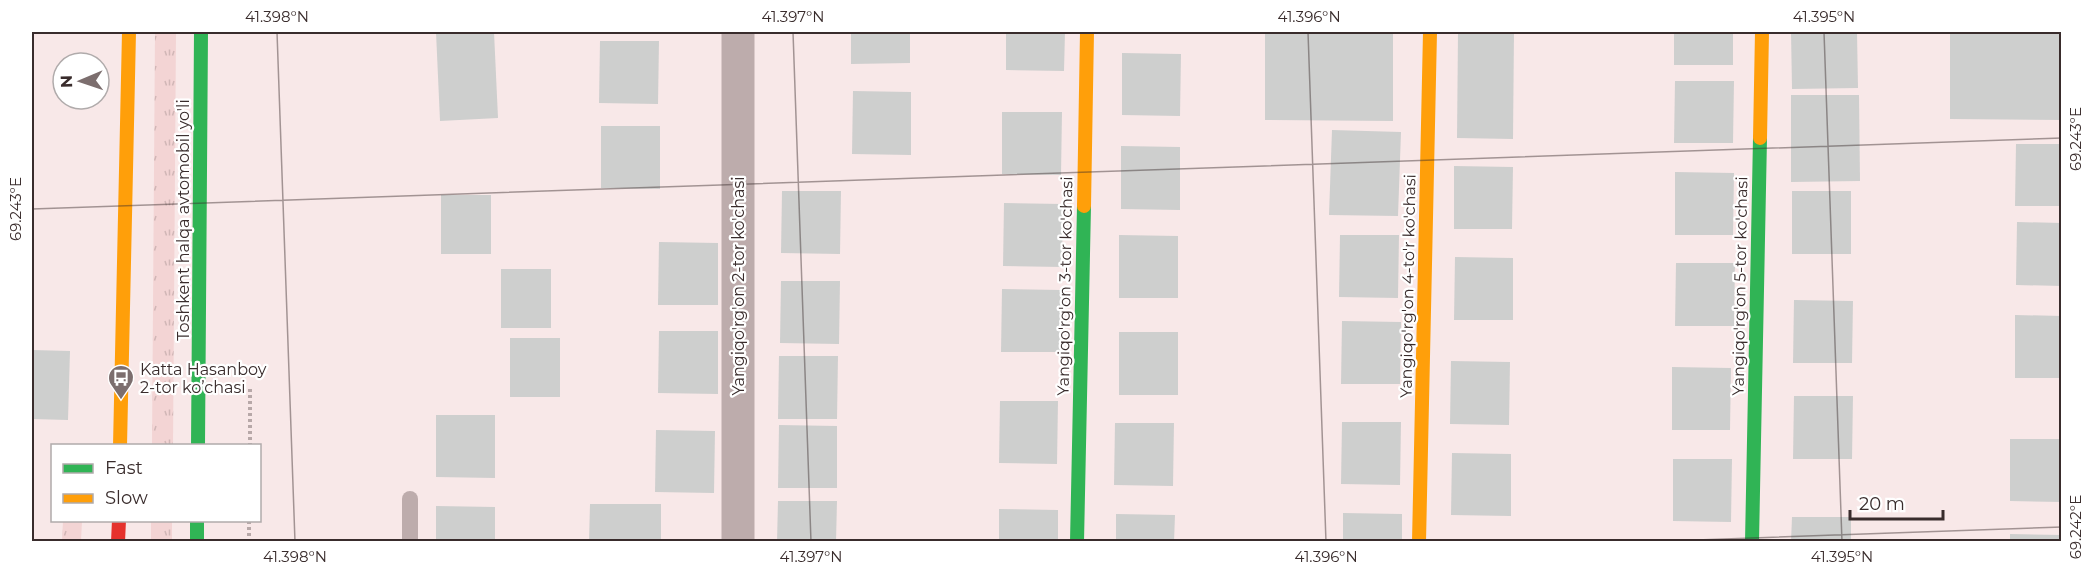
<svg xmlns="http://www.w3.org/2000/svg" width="2093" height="573" font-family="Montserrat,sans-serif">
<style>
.grass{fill:url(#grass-tufts)}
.building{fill:#cecfce}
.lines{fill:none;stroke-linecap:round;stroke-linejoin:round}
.path{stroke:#b7a8a8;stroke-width:4;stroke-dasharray:3 3;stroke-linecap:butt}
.lane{stroke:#bdacac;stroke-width:16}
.street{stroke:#bdacac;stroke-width:33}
.fast{stroke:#30b455;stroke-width:14}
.slow{stroke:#ff9f0a;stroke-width:14}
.jam{stroke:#e5322d;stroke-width:14}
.ticks{fill:none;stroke:#392c2c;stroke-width:1.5;stroke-opacity:0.45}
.labels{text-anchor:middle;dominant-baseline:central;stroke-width:4.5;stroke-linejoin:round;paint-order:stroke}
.street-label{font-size:16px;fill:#392c2c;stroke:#fff}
.poi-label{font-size:16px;fill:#392c2c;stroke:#fff;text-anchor:start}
.neatline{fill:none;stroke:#392c2c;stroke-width:2}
.ticks-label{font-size:15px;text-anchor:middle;fill:#392c2c}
</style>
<defs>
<pattern id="grass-tufts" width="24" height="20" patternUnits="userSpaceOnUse" patternTransform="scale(1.5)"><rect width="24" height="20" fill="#f3d4d4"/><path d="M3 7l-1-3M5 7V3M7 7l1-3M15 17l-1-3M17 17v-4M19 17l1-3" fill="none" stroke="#d1b6b6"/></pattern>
</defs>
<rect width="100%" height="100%" fill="#f8e8e8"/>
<g class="grass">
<polygon points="155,32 176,32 173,446 152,445"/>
<polygon points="63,521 82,521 81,541 62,541"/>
<rect x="151" y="521" width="21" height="20"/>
</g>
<g class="building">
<polygon points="436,32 494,32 498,118 440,121"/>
<polygon points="851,32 910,32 910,63 851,64"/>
<polygon points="1006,32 1065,32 1064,71 1006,70"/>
<polygon points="1265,32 1393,32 1393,121 1265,120"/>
<polygon points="1458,32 1514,32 1513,139 1457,138"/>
<rect x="1674" y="32" width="59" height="33"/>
<polygon points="1791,32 1857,32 1858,88 1792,89"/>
<polygon points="1950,32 2062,32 2062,120 1950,119"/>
<polygon points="600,41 659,41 658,104 599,103"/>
<polygon points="1122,53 1181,54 1180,116 1122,115"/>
<polygon points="1675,81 1734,81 1733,143 1674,143"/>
<polygon points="853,91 911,92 911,155 852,154"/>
<polygon points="1791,95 1859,95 1860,181 1791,182"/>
<polygon points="1002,112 1062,112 1061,175 1002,174"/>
<polygon points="601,126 660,126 660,189 601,188"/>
<polygon points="1332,130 1401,132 1398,216 1329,215"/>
<polygon points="2016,144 2062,144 2062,206 2015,206"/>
<polygon points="1121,146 1180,147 1180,210 1121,209"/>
<polygon points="1454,166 1513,167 1512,229 1454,229"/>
<polygon points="1675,172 1734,173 1733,235 1675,235"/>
<polygon points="782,191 841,191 840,254 781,253"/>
<rect x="1792" y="191" width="59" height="63"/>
<rect x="441" y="195" width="50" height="59"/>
<polygon points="1004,203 1063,204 1062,267 1003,266"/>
<polygon points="2017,222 2062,223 2062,286 2016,285"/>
<polygon points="1119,235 1178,236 1178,298 1119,298"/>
<polygon points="1340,235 1399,235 1398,298 1339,297"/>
<polygon points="659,242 718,243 718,305 658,305"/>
<polygon points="1455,257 1513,258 1513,320 1454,320"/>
<polygon points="1676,263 1735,263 1734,326 1675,326"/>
<rect x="501" y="269" width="50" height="59"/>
<polygon points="781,281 840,281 839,344 780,343"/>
<polygon points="1002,289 1061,290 1060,352 1001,352"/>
<polygon points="1794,300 1853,301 1852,363 1793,363"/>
<polygon points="2015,315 2062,316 2062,378 2015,378"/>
<polygon points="1342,321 1401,322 1400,384 1341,384"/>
<polygon points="659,331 718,331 718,394 658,393"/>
<rect x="1119" y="332" width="59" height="63"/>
<rect x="510" y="338" width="50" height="59"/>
<polygon points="32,350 70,351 68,420 32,419"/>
<polygon points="779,356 838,356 837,419 778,419"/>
<polygon points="1451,361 1510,362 1509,425 1450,424"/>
<polygon points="1672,367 1731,368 1730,430 1672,430"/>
<polygon points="1794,396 1853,396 1852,459 1793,459"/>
<polygon points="1000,401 1058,401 1057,464 999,463"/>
<polygon points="436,415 495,415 495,478 436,477"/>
<polygon points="1342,422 1401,422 1400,485 1341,484"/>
<polygon points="1115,423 1174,423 1173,486 1114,485"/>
<polygon points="779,425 837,426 837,488 778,488"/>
<polygon points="656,430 715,431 714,493 655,492"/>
<polygon points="2010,439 2062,439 2062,502 2010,501"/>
<polygon points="1452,453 1511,454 1511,516 1451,515"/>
<polygon points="1673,459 1732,459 1731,522 1673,521"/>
<polygon points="778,501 837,501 836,542 777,542"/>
<polygon points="590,504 661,504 661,542 589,542"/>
<polygon points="436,506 495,507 495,542 436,542"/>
<polygon points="999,509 1058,510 1058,542 999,542"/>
<polygon points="1343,513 1402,514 1402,542 1343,542"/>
<polygon points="1116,514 1175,515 1174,542 1116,542"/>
<polygon points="1792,517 1851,517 1851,542 1791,542"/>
<polygon points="2010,534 2062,535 2062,542 2010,542"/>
</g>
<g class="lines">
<g class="path">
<polyline points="250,446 250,389"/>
<polyline points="249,542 249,520"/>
</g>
<polyline class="lane" points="410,542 410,499"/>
<polyline class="street" points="738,542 738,32"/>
<g class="fast">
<polyline points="198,446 201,32"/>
<polyline points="197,520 197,542"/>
<polyline points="1077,542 1084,206"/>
<polyline points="1752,542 1760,138"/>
</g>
<g class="slow">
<polyline points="1760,138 1762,32"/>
<polyline points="1084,206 1087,32"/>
<polyline points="120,446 129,32"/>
<polyline points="1419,542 1430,32"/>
</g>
<polyline class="jam" points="118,542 119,520"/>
</g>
<path class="ticks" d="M277,32L295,542M793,32L811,542M1308,32L1326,542M1824,32L1842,542M32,209L2062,138M1641,542L2062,527"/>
<defs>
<symbol id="bus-pin" viewBox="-11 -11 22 30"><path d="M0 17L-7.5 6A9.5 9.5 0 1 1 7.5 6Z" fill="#7c6e6e" stroke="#fff"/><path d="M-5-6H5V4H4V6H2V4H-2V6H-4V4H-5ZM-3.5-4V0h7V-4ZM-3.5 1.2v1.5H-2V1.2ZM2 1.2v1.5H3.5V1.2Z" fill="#fff"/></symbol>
</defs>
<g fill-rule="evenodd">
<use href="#bus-pin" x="106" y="363" width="30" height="40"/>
</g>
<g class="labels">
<g class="street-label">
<text transform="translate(183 220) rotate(-90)">Toshkent halqa avtomobil yo'li</text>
<text transform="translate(738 286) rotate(-90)">Yangiqo'rg'on 2-tor ko'chasi</text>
<text transform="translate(1065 286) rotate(-89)">Yangiqo'rg'on 3-tor ko'chasi</text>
<text transform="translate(1408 286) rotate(-89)">Yangiqo'rg'on 4-to'r ko'chasi</text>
<text transform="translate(1740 286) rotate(-89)">Yangiqo'rg'on 5-tor ko'chasi</text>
</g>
<g class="poi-label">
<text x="140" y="369">Katta Hasanboy<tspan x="140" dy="18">2-tor ko’chasi</tspan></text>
</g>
</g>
<rect width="2093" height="573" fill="none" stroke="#ffffff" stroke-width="66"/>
<rect x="51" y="444" width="210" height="78" fill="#ffffff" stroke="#b0abab" stroke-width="1.5"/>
<rect x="63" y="464" width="30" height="9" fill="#30b455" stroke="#b0abab" stroke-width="1.5"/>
<text x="105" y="474" font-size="18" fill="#392c2c">Fast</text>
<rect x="63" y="494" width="30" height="9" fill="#ff9f0a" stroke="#b0abab" stroke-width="1.5"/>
<text x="105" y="504" font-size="18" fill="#392c2c">Slow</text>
<g transform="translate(81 81) rotate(268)"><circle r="28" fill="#ffffff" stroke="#b0abab" stroke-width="1.5"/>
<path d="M0-4.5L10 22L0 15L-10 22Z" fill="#7c6e6e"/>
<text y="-9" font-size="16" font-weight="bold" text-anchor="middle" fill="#392c2c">N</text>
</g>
<path d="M1850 510v9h93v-9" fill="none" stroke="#392c2c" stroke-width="3"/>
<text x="1859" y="510" font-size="18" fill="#392c2c" stroke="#ffffff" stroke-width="4.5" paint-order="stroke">20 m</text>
<rect x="33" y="33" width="2027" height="507" class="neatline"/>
<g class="ticks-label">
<text x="277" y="22">41.398°N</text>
<text x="793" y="22">41.397°N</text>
<text x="1309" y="22">41.396°N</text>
<text x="1824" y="22">41.395°N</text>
<text transform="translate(2076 139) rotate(-90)" y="5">69.243°E</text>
<text transform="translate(16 209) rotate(-90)" y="5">69.243°E</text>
<text transform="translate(2076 527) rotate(-90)" y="5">69.242°E</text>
<text x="295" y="562">41.398°N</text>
<text x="811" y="562">41.397°N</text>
<text x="1326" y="562">41.396°N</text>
<text x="1842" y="562">41.395°N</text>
</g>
</svg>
